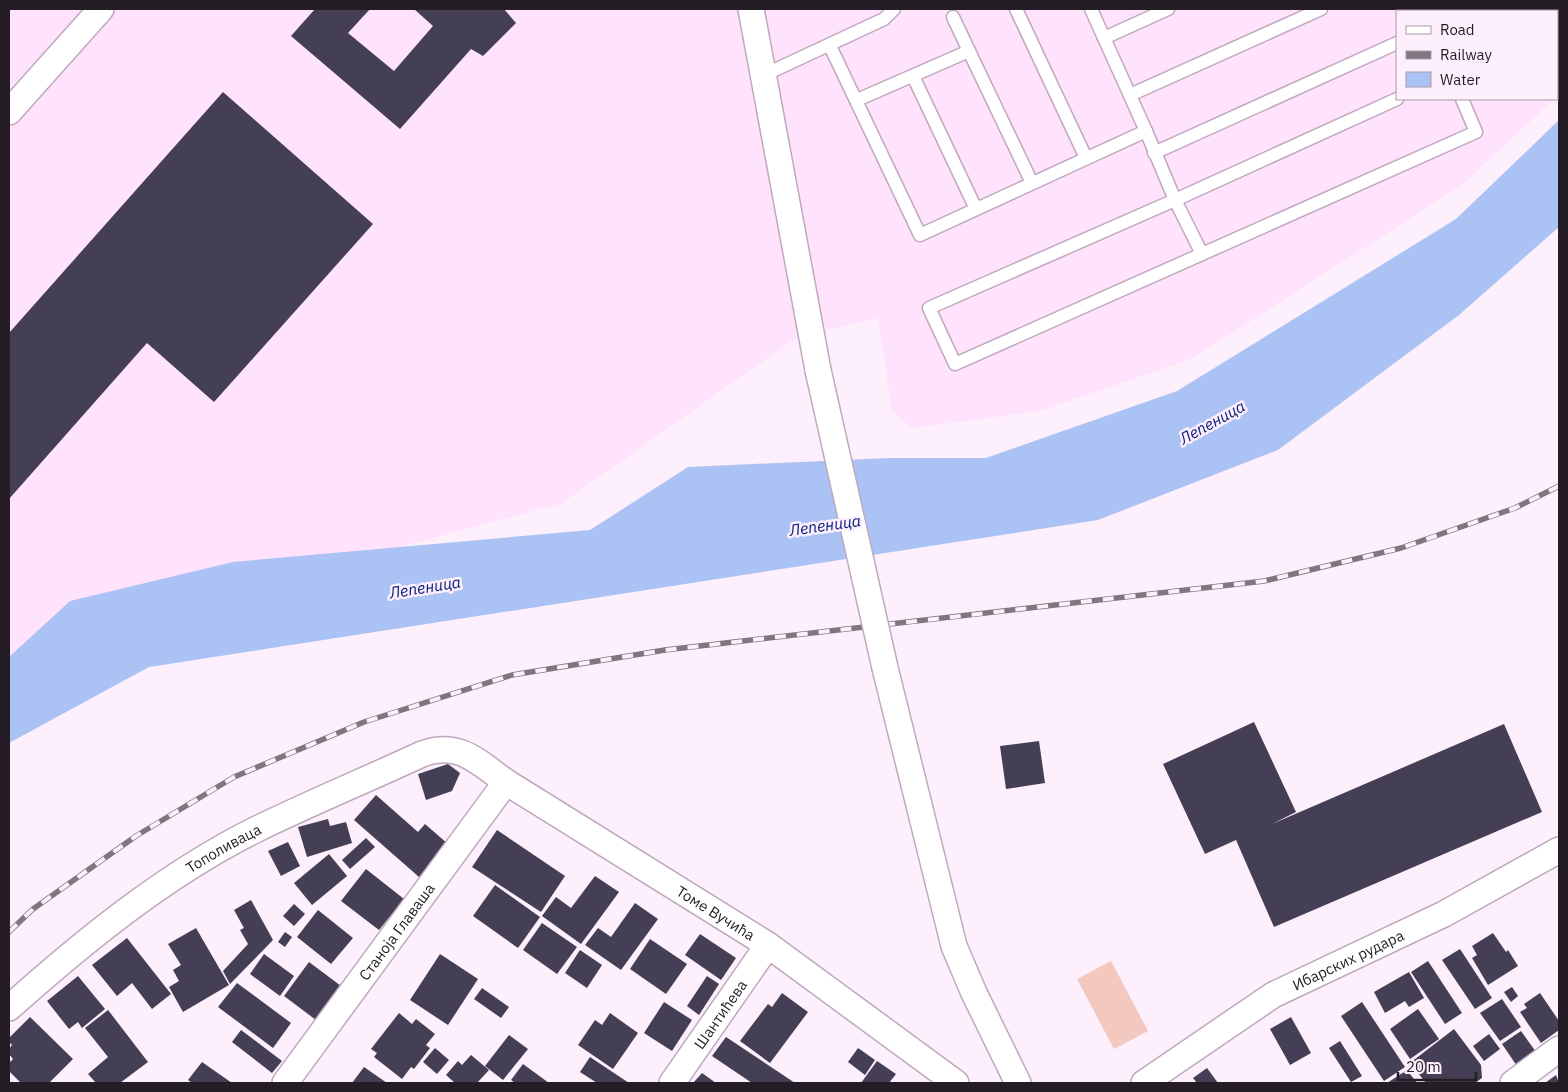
<svg xmlns="http://www.w3.org/2000/svg" width="1568" height="1092" font-family="'IBM Plex Sans',sans-serif">
<style>
.built{fill:#ffe2fc}
.green{fill:#f2c8bf}
.water{fill:#abc3f4}
.building{fill:#443f54}
.lines{fill:none;stroke-linecap:round;stroke-linejoin:round}
.lane-casing{stroke:#bfa9bd;stroke-width:15}
.street-casing{stroke:#bfa9bd;stroke-width:28}
.lane{stroke:#fff;stroke-width:12}
.street{stroke:#fff;stroke-width:25}
.rail-casing{stroke:#807680;stroke-width:5.5}
.rail{stroke:#fdeffc;stroke-width:4;stroke-dasharray:11;stroke-linecap:butt}
.street-bridge-casing{stroke:#bfa9bd;stroke-width:28;stroke-linecap:butt}
.street-bridge{stroke:#fff;stroke-width:25}
.labels{text-anchor:middle;dominant-baseline:central;stroke-width:5;stroke-linejoin:round;paint-order:stroke}
.street-label{font-size:15px;fill:#251d25;stroke:#fdeffc}
.water-label{font-size:16px;font-style:italic;fill:#09217d;stroke:#fdeffc}
</style>
<rect width="100%" height="100%" fill="#fdeffc"/>
<polygon class="built" points="9,9 1559,9 1559,93 1557,96 1557,11 1397,11 1397,99 1554,99 1462,185 1193,358 1040,411 911,428 892,411 878,318 811,334 790,342 562,503 204,600 9,661"/>
<polygon class="green" points="1111,961 1148,1031 1114,1049 1077,979"/>
<polygon class="water" points="1559,120 1559,227 1459,315 1278,450 1098,520 149,667 9,743 9,657 70,601 233,562 590,530 688,467 889,458 986,458 1177,391 1456,219"/>
<g class="building">
<polygon points="315,9 370,9 348,33 394,71 433,26 414,9 504,9 516,23 483,56 471,49 400,129 291,36"/>
<polygon points="223,92 373,224 214,402 147,343 9,499 9,333"/>
<polygon points="1254,722 1296,812 1272,824 1504,724 1542,812 1274,927 1236,840 1205,854 1163,764"/>
<polygon points="1039,741 1045,783 1006,789 1000,746"/>
<polygon points="448,764 460,773 452,791 426,800 418,774"/>
<polygon points="376,795 418,832 425,824 448,844 419,877 354,820"/>
<polygon points="328,819 330,826 346,822 352,843 307,857 298,827"/>
<polygon points="497,830 565,876 541,912 472,867"/>
<polygon points="366,838 375,847 350,869 342,860"/>
<polygon points="288,842 300,866 281,876 268,851"/>
<polygon points="329,854 347,876 312,905 294,883"/>
<polygon points="366,869 404,899 379,930 341,901"/>
<polygon points="595,876 619,892 581,944 542,916 556,897 571,908"/>
<polygon points="495,885 540,917 518,948 473,916"/>
<polygon points="251,900 273,940 230,984 223,971 248,944 240,930 244,928 234,910"/>
<polygon points="635,903 658,919 621,970 585,945 598,928 611,937"/>
<polygon points="294,904 305,914 294,926 283,916"/>
<polygon points="318,910 353,938 331,964 297,937"/>
<polygon points="542,923 577,947 557,974 523,950"/>
<polygon points="196,928 229,985 183,1012 169,987 179,981 173,970 181,965 168,944"/>
<polygon points="285,932 292,937 285,947 278,942"/>
<polygon points="1493,933 1506,952 1508,950 1518,966 1488,985 1472,958 1477,955 1472,946"/>
<polygon points="700,934 736,958 721,980 685,955"/>
<polygon points="127,938 171,994 152,1009 132,983 117,996 92,965"/>
<polygon points="650,939 687,964 666,994 630,969"/>
<polygon points="1460,949 1492,998 1475,1009 1442,960"/>
<polygon points="580,950 602,965 587,988 565,973"/>
<polygon points="264,954 294,976 280,996 250,974"/>
<polygon points="440,954 478,979 448,1025 410,1000"/>
<polygon points="1428,961 1462,1013 1445,1024 1411,972"/>
<polygon points="309,962 341,986 316,1020 284,996"/>
<polygon points="1409,972 1424,998 1409,1007 1405,1001 1385,1013 1374,992"/>
<polygon points="78,976 105,1009 82,1028 78,1022 69,1029 47,1001"/>
<polygon points="707,976 719,984 699,1015 687,1006"/>
<polygon points="237,983 291,1023 273,1048 218,1007"/>
<polygon points="1512,987 1518,996 1511,1002 1504,992"/>
<polygon points="482,988 509,1007 501,1018 474,999"/>
<polygon points="782,993 808,1012 770,1063 740,1041 768,1004 772,1007"/>
<polygon points="1540,993 1559,1021 1559,1030 1541,1043 1520,1012 1527,1008 1524,1004"/>
<polygon points="1502,999 1521,1027 1500,1041 1480,1013"/>
<polygon points="664,1002 692,1020 672,1051 644,1033"/>
<polygon points="1362,1002 1405,1067 1384,1081 1341,1016"/>
<polygon points="1418,1009 1439,1039 1410,1059 1390,1029"/>
<polygon points="108,1010 148,1062 120,1083 96,1083 88,1074 108,1057 85,1028"/>
<polygon points="399,1013 412,1024 416,1019 435,1034 426,1045 430,1048 414,1069 411,1067 402,1079 374,1057 377,1053 371,1049"/>
<polygon points="610,1013 638,1033 613,1069 578,1045 595,1020 602,1025"/>
<polygon points="30,1017 73,1059 49,1083 21,1083 9,1071 9,1063 13,1059 9,1054 9,1049 12,1045 9,1042 9,1038"/>
<polygon points="1291,1017 1311,1053 1290,1065 1270,1029"/>
<polygon points="1454,1029 1481,1065 1482,1078 1475,1083 1426,1083 1410,1063"/>
<polygon points="241,1030 282,1061 272,1073 232,1042"/>
<polygon points="1521,1031 1536,1052 1517,1066 1502,1044"/>
<polygon points="1489,1034 1500,1049 1484,1061 1473,1046"/>
<polygon points="509,1035 528,1049 503,1080 485,1066"/>
<polygon points="726,1037 795,1083 752,1083 712,1056"/>
<polygon points="1340,1041 1362,1076 1351,1082 1329,1048"/>
<polygon points="435,1048 449,1060 437,1074 423,1062"/>
<polygon points="858,1048 875,1060 865,1075 848,1062"/>
<polygon points="471,1055 489,1070 477,1083 455,1083 446,1075 458,1061 462,1065"/>
<polygon points="590,1057 629,1083 597,1083 580,1072"/>
<polygon points="877,1061 896,1074 889,1083 861,1083"/>
<polygon points="202,1062 232,1083 192,1083 188,1080"/>
<polygon points="523,1064 549,1083 515,1083 511,1080"/>
<polygon points="364,1067 387,1083 352,1083"/>
<polygon points="1207,1068 1218,1083 1197,1083 1193,1078"/>
<polygon points="1407,1070 1417,1083 1387,1083"/>
<polygon points="702,1073 716,1083 693,1083"/>
<polygon points="1556,1075 1559,1083 1545,1083"/>
</g>
<g class="lines">
<defs>
<g id="lane">
<polyline points="1016,9 1086,158"/>
<polyline points="1423,9 1424,11"/>
<polyline points="1466,11 1471,9"/>
<polyline points="953,17 969,51"/>
<polyline points="1557,20 1559,19"/>
<polyline points="1104,38 1168,9"/>
<polyline points="830,46 920,235 1146,131 1091,9"/>
<polyline points="764,75 884,19 894,9"/>
<polyline points="913,76 976,209"/>
<polyline points="1130,95 1321,9"/>
<polyline points="1397,99 1175,200 929,308 955,364 1476,132 1462,99"/>
<polyline points="857,100 969,51 1032,183"/>
<polyline points="1146,131 1175,200 1202,254"/>
<polyline points="1154,153 1397,43"/>
</g>
<g id="street">
<polyline points="751,9 818,370"/>
<polyline points="9,112 101,9"/>
<polyline points="885,668 954,946 974,993 1018,1083"/>
<path id="s1" d="M9,1008C84,941 165,875 255,830C310,803 366,780 422,754C458,740 478,762 506,782L768,945L956,1083"/>
<path id="s2" d="M285,1083L506,782"/>
<path id="s3" d="M672,1083L768,945"/>
<path id="s4" d="M1144,1083L1273,995L1444,914L1559,850"/>
<polyline points="1513,1083 1559,1049"/>
</g>
</defs>
<use href="#lane" class="lane-casing"/>
<use href="#street" class="street-casing"/>
<use href="#lane" class="lane"/>
<use href="#street" class="street"/>
<defs>
<polyline id="rail" points="9,932 33,909 136,836 234,777 364,722 512,675 665,650 1264,581 1401,548 1515,508 1559,486"/>
</defs>
<use href="#rail" class="rail-casing"/>
<use href="#rail" class="rail"/>
<defs>
<polyline id="street-bridge" points="818,370 885,668"/>
</defs>
<use href="#street-bridge" class="street-bridge-casing"/>
<use href="#street-bridge" class="street-bridge"/>
</g>
<g class="labels">
<g class="street-label">
<text stroke="none"><textPath href="#s1" startOffset="268">Тополиваца</textPath></text>
<text stroke="none"><textPath href="#s1" startOffset="829">Томе Вучића</textPath></text>
<text stroke="none"><textPath href="#s2" startOffset="188">Станоја Главаша</textPath></text>
<text stroke="none"><textPath href="#s4" startOffset="239">Ибарских рудара</textPath></text>
<text stroke="none"><textPath href="#s3" startOffset="84">Шантићева</textPath></text>
</g>
<g class="water-label">
<text transform="translate(1212 422) rotate(-29)">Лепеница</text>
<text transform="translate(825 525) rotate(-8)">Лепеница</text>
<text transform="translate(425 587) rotate(-9)">Лепеница</text>
</g>
</g>
<rect width="1568" height="1092" fill="none" stroke="#251d25" stroke-width="20"/>
<rect x="1396" y="10" width="162" height="90" fill="#fdeffc" stroke="#a79ba6"/>
<rect x="1406" y="26" width="25" height="8" fill="#ffffff" stroke="#a79ba6"/>
<text x="1440" y="35" font-size="15" fill="#251d25">Road</text>
<rect x="1406" y="51" width="25" height="8" fill="#807680" stroke="#a79ba6"/>
<text x="1440" y="60" font-size="15" fill="#251d25">Railway</text>
<rect x="1406" y="72" width="25" height="15" fill="#abc3f4" stroke="#a79ba6"/>
<text x="1440" y="85" font-size="15" fill="#251d25">Water</text>
<path d="M1398 1072v8h78v-8" fill="none" stroke="#251d25" stroke-width="2.5"/>
<text x="1406" y="1072" font-size="15" fill="#251d25" stroke="#fdeffc" stroke-width="4" paint-order="stroke">20 m</text>
</svg>
